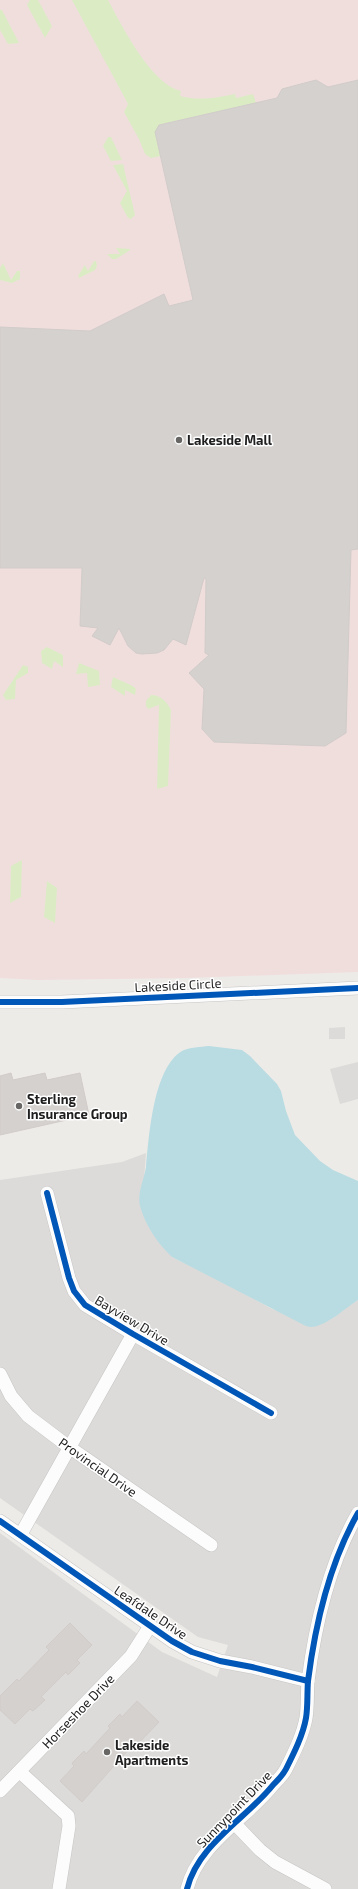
<svg xmlns="http://www.w3.org/2000/svg" width="358" height="1889" font-family="'Exo 2',sans-serif">
<style>
.residential{fill:#dcdbd9}
.commercial{fill:#f0dedd}
.grass{fill:#dbecc5}
.water{fill:#b9dce2}
.building{fill:#d4d1cf;stroke:#d1ccc9}
.lines{fill:none;stroke-linecap:round;stroke-linejoin:round}
.minor-casing{stroke:#c6c5c4;stroke-width:14}
.minor{stroke:#fcfcfc;stroke-width:13}
.cycleway-casing{stroke:#fff;stroke-width:8}
.cycleway{stroke:#0057b8;stroke-width:6}
.poi-dot{fill:#676665;stroke:#fff;stroke-width:1.5}
.labels{text-anchor:middle;dominant-baseline:central;stroke-width:3;stroke-linejoin:round;paint-order:stroke}
.poi-label{font-size:13px;font-weight:bold;fill:#1f1f1f;stroke:#fff;text-anchor:start}
.street-label{font-size:13px;fill:#1f1f1f;stroke:#fff}
</style>
<rect width="100%" height="100%" fill="#edebe8"/>
<g class="residential">
<polygon points="345,1027 345,1039 329,1039 329,1028"/>
<polygon points="358,1062 358,1099 340,1104 330,1069"/>
<polygon points="146,1153 144,1180 172,1257 238,1290 272,1309 324,1322 358,1300 358,1889 0,1889 0,1533 162,1652 217,1677 228,1645 198,1637 0,1498 0,1180 122,1162"/>
</g>
<polygon class="commercial" points="0,0 358,0 358,972 187,978 38,980 0,978"/>
<g class="grass">
<polygon points="30,0 38,0 52,26 45,38 27,5"/>
<path d="M72,0H108C122,26 151,84 181,91L180,96C199,101 216,98 235,94L236,98L253,94L256,103L159,125L161,156L151,158L145,154L139,139L124,112L128,104Z"/>
<polygon points="0,10 2,10 19,43 8,44 0,30"/>
<polygon points="108,137 111,137 122,160 111,161 103,146"/>
<polygon points="123,164 135,215 131,219 128,218 120,203 127,191 113,165"/>
<polygon points="116,248 130,249 130,250 116,259 112,259 107,254 120,254"/>
<polygon points="94,261 96,261 97,266 95,270 79,278 78,276 85,265 88,271"/>
<polygon points="3,263 11,280 17,271 20,271 20,279 12,283 0,280 0,268"/>
<polygon points="47,647 63,655 63,667 54,661 52,669 42,663 41,651"/>
<polygon points="79,663 99,671 100,685 88,687 87,673 76,674"/>
<polygon points="23,665 28,667 28,673 16,680 15,699 6,700 3,695"/>
<polygon points="113,677 133,686 136,689 135,695 125,690 125,696 111,687"/>
<path d="M151,695C161,695 167,702 171,710L168,786L157,789L159,705L148,709L146,706V701Z"/>
<polygon points="22,860 21,897 10,903 11,866"/>
<polygon points="47,881 57,888 55,923 44,917"/>
</g>
<path class="water" d="M209,1046L242,1050L250,1056L277,1084L281,1091L286,1111L295,1135L320,1161L333,1170L358,1181V1300C347,1307 325,1327 311,1327C308,1327 304,1325 302,1324L172,1257C158,1244 145,1225 140,1206C137,1193 144,1180 146,1167C149,1137 153,1068 182,1051C189,1047 201,1047 209,1046Z"/>
<g class="building">
<polygon points="316,80 328,87 358,80 358,549 351,550 346,733 325,746 214,742 202,729 204,689 189,673 209,655 205,653 206,579 204,578 186,645 173,639 164,650 157,653 142,654 136,653 128,646 119,628 110,645 92,636 98,628 80,626 82,568 0,568 0,327 90,331 164,294 169,306 193,300 155,132 159,125 277,98 282,89"/>
<polygon points="11,1073 13,1080 45,1073 47,1080 80,1073 89,1115 0,1135 0,1076"/>
<polygon points="70,1623 92,1645 77,1660 80,1663 68,1675 66,1672 41,1697 45,1700 33,1711 30,1709 15,1724 0,1710 0,1696 17,1679 19,1681 49,1650 46,1647"/>
<polygon points="137,1701 159,1722 131,1751 129,1749 82,1802 60,1781 74,1766 72,1763 84,1751 86,1754 110,1728 108,1726 120,1714 122,1717"/>
</g>
<g class="lines">
<defs>
<g id="minor">
<polyline points="0,1002 62,1002 358,988"/>
<polyline points="47,1193 69,1278 74,1291 85,1305 133,1334 271,1413"/>
<polyline points="0,1374 11,1396 28,1416 69,1447 211,1545"/>
<polyline points="0,1521 172,1641 192,1652 220,1661 252,1667 308,1681"/>
<polyline points="21,1534 133,1334"/>
<polyline points="20,1772 68,1816 69,1826 59,1889"/>
<polyline points="0,1791 131,1656 150,1626"/>
<polyline points="235,1824 260,1850 275,1862 325,1889"/>
<path d="M187,1889C198,1844 246,1819 273,1785C278,1780 283,1775 286,1769C294,1753 303,1735 306,1718C308,1706 307,1693 308,1681C315,1626 330,1562 358,1513"/>
</g>
</defs>
<use href="#minor" class="minor-casing"/>
<use href="#minor" class="minor"/>
<defs>
<g id="cycleway">
<polyline points="0,1002 62,1002 358,988"/>
<polyline points="47,1193 69,1278 74,1291 85,1305 133,1334 271,1413"/>
<polyline points="0,1521 172,1641 192,1652 220,1661 252,1667 308,1681"/>
<path d="M187,1889C198,1844 246,1819 273,1785C278,1780 283,1775 286,1769C294,1753 303,1735 306,1718C308,1706 307,1693 308,1681C315,1626 330,1562 358,1513"/>
</g>
</defs>
<use href="#cycleway" class="cycleway-casing"/>
<use href="#cycleway" class="cycleway"/>
</g>
<g class="poi-dot">
<circle cx="179" cy="440" r="4"/>
<circle cx="19" cy="1106" r="4"/>
<circle cx="107" cy="1752" r="4"/>
</g>
<g class="labels">
<g class="poi-label">
<text x="187" y="440">Lakeside Mall</text>
<text x="27" y="1099">Sterling<tspan x="27" dy="15">Insurance Group</tspan></text>
<text x="115" y="1745">Lakeside<tspan x="115" dy="15">Apartments</tspan></text>
</g>
<g class="street-label">
<text transform="translate(178 985) rotate(-3)">Lakeside Circle</text>
<text transform="translate(132 1320) rotate(31)">Bayview Drive</text>
<text transform="translate(98 1467) rotate(35)">Provincial Drive</text>
<text transform="translate(151 1612) rotate(34)">Leafdale Drive</text>
<text transform="translate(78 1711) rotate(-46)">Horseshoe Drive</text>
<text transform="translate(234 1809) rotate(-46)">Sunnypoint Drive</text>
</g>
</g>
</svg>
